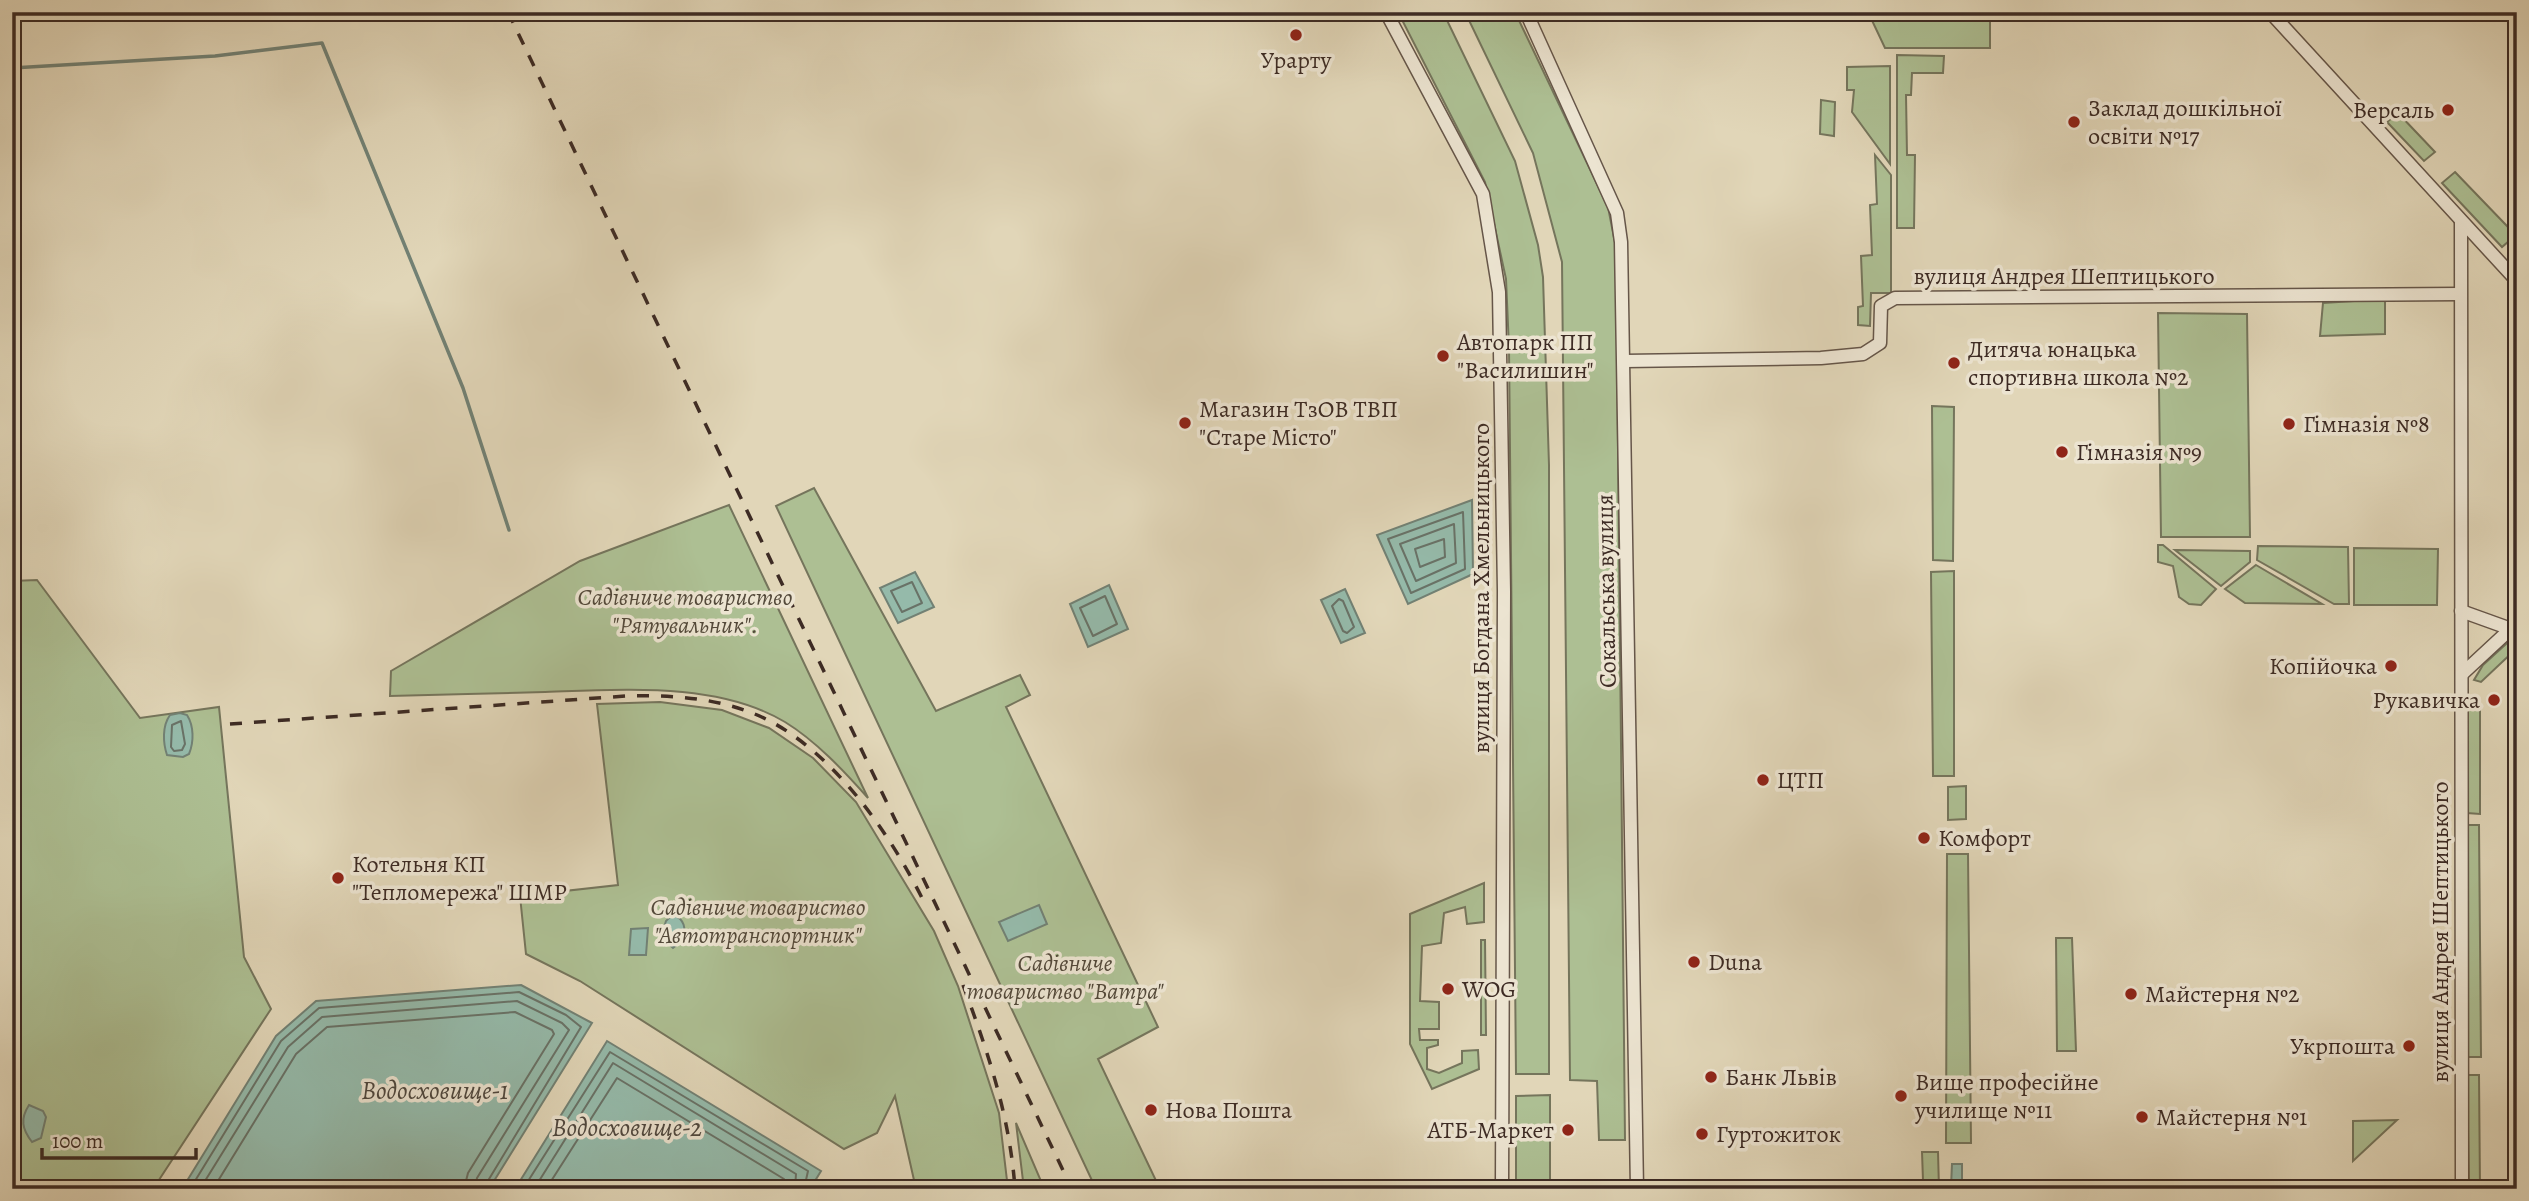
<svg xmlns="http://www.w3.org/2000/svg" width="2529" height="1201" font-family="Alegreya,serif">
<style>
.green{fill:#adbf93;stroke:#75755c;stroke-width:2}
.water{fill:#95baaa;stroke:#728174;stroke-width:2}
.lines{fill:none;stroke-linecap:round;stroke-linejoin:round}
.shore{stroke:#697267;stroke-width:2}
.stream{stroke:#728174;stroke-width:3.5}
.minor-casing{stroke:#665649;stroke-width:15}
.minor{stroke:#ece4d1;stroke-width:12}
.rail{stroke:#3d2b24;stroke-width:3.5;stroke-dasharray:12 12;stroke-linecap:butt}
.poi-dot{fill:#8f2418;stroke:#ece4d1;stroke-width:2.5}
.labels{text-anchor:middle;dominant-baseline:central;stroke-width:7;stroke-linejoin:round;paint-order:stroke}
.poi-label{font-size:24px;fill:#3d2b24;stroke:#ece4d1;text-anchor:start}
.street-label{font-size:24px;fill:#3d2b24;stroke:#ece4d1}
.park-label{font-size:24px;font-style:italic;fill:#53493a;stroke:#ece4d1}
.water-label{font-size:26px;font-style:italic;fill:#4f483f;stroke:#ece4d1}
</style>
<rect width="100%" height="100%" fill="#e1d6b8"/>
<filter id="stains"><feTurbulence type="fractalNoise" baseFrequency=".00286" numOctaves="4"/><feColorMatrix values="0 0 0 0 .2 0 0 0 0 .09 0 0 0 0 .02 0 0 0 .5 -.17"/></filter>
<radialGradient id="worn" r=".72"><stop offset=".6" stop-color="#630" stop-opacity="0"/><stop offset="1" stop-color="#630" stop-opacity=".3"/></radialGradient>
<g class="green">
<polygon points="1398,12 1443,12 1515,161 1538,245 1543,277 1549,465 1549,1074 1516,1074 1509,348 1506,279 1485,182"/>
<polygon points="1465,12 1515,12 1608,207 1616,248 1625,1140 1599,1140 1597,1081 1570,1080 1562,262 1533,153"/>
<polygon points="1868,12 1990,12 1990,48 1885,48"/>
<polygon points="1897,55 1944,56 1943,73 1912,73 1911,95 1906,95 1907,155 1915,155 1914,228 1897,228"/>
<polygon points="1890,66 1890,164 1852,112 1854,90 1847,90 1847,67"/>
<polygon points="1821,100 1835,102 1834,136 1820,134"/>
<polygon points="2398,113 2435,152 2424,161 2387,122"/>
<polygon points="1875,155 1891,175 1891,293 1871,293 1870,326 1858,325 1858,307 1863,306 1861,256 1872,255 1870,205 1877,204"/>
<polygon points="2455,172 2507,226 2517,217 2517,234 2502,247 2442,183"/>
<polygon points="2385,299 2385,334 2320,336 2323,303"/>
<polygon points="2158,313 2247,314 2250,537 2161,537"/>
<polygon points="1932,406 1954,407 1953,561 1933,560"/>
<polygon points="814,488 936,711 1020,675 1030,695 1006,707 1158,1027 1098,1059 1160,1189 1096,1189 776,506"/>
<path d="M729,505L868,798C844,771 816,741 785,722C716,681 622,690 545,692C493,693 442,695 390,696L391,671L580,561Z"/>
<polygon points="2158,545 2163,545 2216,589 2201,605 2189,604 2179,597 2173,566 2158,562"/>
<polygon points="2258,546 2348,547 2349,604 2334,604 2257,560"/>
<polygon points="2354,548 2438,549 2437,605 2354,605"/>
<polygon points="2175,550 2250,551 2250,562 2221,586"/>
<polygon points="2256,565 2322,604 2245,603 2225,589"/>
<polygon points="1954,571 1954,776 1933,776 1931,572"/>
<polygon points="37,580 140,718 219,707 244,957 271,1009 153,1189 12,1189 12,581"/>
<polygon points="2517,634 2517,648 2481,682 2474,680 2483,665"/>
<polygon points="660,702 722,710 769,728 813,758 856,802 934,931 958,986 999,1113 1008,1189 916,1189 895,1096 877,1133 844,1149 580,981 526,954 520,896 618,885 597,704"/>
<polygon points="2467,704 2480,704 2480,814 2467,813"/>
<polygon points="1966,786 1966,819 1948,820 1948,787"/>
<polygon points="2467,825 2479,825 2481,1057 2467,1057"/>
<polygon points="1947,854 1968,854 1971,1143 1946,1143"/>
<polygon points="1484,883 1484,922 1467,924 1465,907 1444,913 1441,943 1422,946 1420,1001 1439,1002 1439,1029 1419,1029 1420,1040 1438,1040 1438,1045 1427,1048 1427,1069 1439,1073 1462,1063 1462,1051 1478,1050 1479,1069 1432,1089 1410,1044 1410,914"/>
<polygon points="2056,938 2072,938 2076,1051 2057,1051"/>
<polygon points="1481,940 1485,940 1486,1035 1481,1035"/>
<polygon points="2467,1075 2479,1075 2480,1189 2469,1189"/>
<polygon points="1550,1095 1550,1189 1516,1189 1516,1096"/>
<polygon points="2397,1120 2353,1161 2353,1121"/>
<polygon points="1016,1123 1041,1181 1044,1189 1024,1189"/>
<polygon points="1922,1152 1938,1152 1939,1189 1878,1189 1878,1181 1923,1180"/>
<polygon points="1826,1182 1871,1182 1870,1189 1825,1189"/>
</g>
<g class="water">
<polygon points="1472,500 1473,574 1408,604 1377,535"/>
<polygon points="915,572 934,607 898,623 880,588"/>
<polygon points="1109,585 1128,629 1088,647 1070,604"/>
<polygon points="1345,589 1365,633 1341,643 1321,600"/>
<path d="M180,713L187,715C194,726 194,742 189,754L183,757L167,755C163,743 162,726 170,715Z"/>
<polygon points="1039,905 1047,924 1008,941 999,922"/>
<path d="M673,914C685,920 686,928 683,940L673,948L661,937L666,921Z"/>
<polygon points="648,928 646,955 629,955 631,929"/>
<polygon points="521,985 592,1023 489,1189 182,1189 276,1036 316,1001"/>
<polygon points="607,1041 821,1171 810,1189 515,1189"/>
<path d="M29,1105L43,1111L46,1117L41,1138L32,1142C22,1129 20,1119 29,1105Z"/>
<polygon points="1952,1164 1962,1164 1962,1187 1951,1187"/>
</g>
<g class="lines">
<g class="shore">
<polygon points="1463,512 1465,569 1411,593 1388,539"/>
<polygon points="1454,524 1456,563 1416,581 1400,544"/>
<polygon points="1444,539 1445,557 1420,567 1415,549"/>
<polygon points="912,582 922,603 902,612 891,591"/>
<polygon points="1105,596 1117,624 1093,636 1080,608"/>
<polygon points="1339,599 1343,601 1354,627 1347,633 1343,631 1332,606"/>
<polygon points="181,721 185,744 182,750 174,751 171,747 172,725"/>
<polyline points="190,1189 281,1041 319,1008 519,992 566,1015 581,1027 483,1189"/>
<polyline points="200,1189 288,1047 322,1017 517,1001 562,1023 569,1030 477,1178 475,1189"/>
<polyline points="213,1189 296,1054 327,1027 515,1012 552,1030 554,1034 468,1173 464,1189"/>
<polyline points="523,1189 610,1052 808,1171 804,1189"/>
<polyline points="534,1189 613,1063 796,1174 795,1189"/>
<polyline points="546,1189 617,1078 784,1179 785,1189"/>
</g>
<polyline class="stream" points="12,68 215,56 322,43 463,388 509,530"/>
<defs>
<g id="minor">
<polyline points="1386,12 1483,194 1499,292 1504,591 1502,1189"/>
<polyline points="1526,12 1617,213 1621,242 1637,1189"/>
<polyline points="2270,12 2517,281"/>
<polyline points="2461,222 2462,1189"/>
<polyline points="1625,361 1821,358 1863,354 1880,343 1881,306 1895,298 2460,294"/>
<polyline points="2461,611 2511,629"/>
<polyline points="2462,674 2517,623"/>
</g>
</defs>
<use href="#minor" class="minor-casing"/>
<use href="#minor" class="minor"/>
<g class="rail">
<polyline points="508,12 1072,1189"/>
<path d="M230,724L626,696C667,695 708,697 747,711C826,739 890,832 925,904"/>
<path d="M963,985C988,1052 1010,1117 1015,1189"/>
</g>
</g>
<g class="poi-dot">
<circle cx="1296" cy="35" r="7"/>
<circle cx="2448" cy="110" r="7"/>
<circle cx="2074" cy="122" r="7"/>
<circle cx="1443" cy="356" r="7"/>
<circle cx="1954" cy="363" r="7"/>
<circle cx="1185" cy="423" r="7"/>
<circle cx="2289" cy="424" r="7"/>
<circle cx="2062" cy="452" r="7"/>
<circle cx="2391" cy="666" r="7"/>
<circle cx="2494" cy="700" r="7"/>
<circle cx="1763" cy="780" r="7"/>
<circle cx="1924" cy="838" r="7"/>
<circle cx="338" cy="878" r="7"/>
<circle cx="1694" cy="962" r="7"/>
<circle cx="1448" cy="989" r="7"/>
<circle cx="2131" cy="994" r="7"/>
<circle cx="2409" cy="1046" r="7"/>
<circle cx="1711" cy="1077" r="7"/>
<circle cx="1901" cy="1096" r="7"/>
<circle cx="1151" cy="1110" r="7"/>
<circle cx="2142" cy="1117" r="7"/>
<circle cx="1568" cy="1130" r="7"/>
<circle cx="1702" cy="1134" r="7"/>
</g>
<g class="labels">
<g class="poi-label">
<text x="1296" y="60" text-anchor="middle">Урарту</text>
<text x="2088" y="108">Заклад дошкільної<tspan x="2088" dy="28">освіти №17</tspan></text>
<text x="2434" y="110" text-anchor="end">Версаль</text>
<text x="1457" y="342">Автопарк ПП<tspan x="1457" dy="28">"Василишин"</tspan></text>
<text x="1968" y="349">Дитяча юнацька<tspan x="1968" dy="28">спортивна школа №2</tspan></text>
<text x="1199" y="409">Магазин ТзОВ ТВП<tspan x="1199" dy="28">"Старе Місто"</tspan></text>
<text x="2303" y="424">Гімназія №8</text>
<text x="2076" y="452">Гімназія №9</text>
<text x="2377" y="666" text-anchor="end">Копійочка</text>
<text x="2480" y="700" text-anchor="end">Рукавичка</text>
<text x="1777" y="780">ЦТП</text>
<text x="1938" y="838">Комфорт</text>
<text x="352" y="864">Котельня КП<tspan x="352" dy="28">"Тепломережа" ШМР</tspan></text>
<text x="1708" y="962">Duna</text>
<text x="1462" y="989">WOG</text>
<text x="2145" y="994">Майстерня №2</text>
<text x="2395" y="1046" text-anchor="end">Укрпошта</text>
<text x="1725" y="1077">Банк Львів</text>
<text x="1915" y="1082">Вище професійне<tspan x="1915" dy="28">училище №11</tspan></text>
<text x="1165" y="1110">Нова Пошта</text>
<text x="2156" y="1117">Майстерня №1</text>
<text x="1554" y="1130" text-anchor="end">АТБ-Маркет</text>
<text x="1716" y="1134">Гуртожиток</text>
</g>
<g class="street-label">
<text x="2064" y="276">вулиця Андрея Шептицького</text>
<text transform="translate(1481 588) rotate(-90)">вулиця Богдана Хмельницького</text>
<text transform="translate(1606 591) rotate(-91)">Сокальська вулиця</text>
<text transform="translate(2440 932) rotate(-90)">вулиця Андрея Шептицького</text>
</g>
<g class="park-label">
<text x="685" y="597">Садівниче товариство<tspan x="685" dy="28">"Рятувальник".</tspan></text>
<text x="758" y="907">Садівниче товариство<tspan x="758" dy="28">"Автотранспортник"</tspan></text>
<text x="1065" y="963">Садівниче<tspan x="1065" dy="28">товариство "Ватра"</tspan></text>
</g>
<g class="water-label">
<text x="435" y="1090">Водосховище-1</text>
<text x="627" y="1127">Водосховище-2</text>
</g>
</g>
<rect width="2529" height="1201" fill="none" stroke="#e1d6b8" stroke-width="42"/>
<rect x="14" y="14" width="2501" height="1173" fill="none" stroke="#3d2b24" stroke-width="3.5"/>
<rect x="21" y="21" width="2487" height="1159" fill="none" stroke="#3d2b24" stroke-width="2"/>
<path d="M42 1148v10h154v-10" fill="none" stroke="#3d2b24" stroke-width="3.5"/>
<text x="52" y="1148" font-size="21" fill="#3d2b24" stroke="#ece4d1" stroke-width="5" paint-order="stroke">100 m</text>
<rect width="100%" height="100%" filter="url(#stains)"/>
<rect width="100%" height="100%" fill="url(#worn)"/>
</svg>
